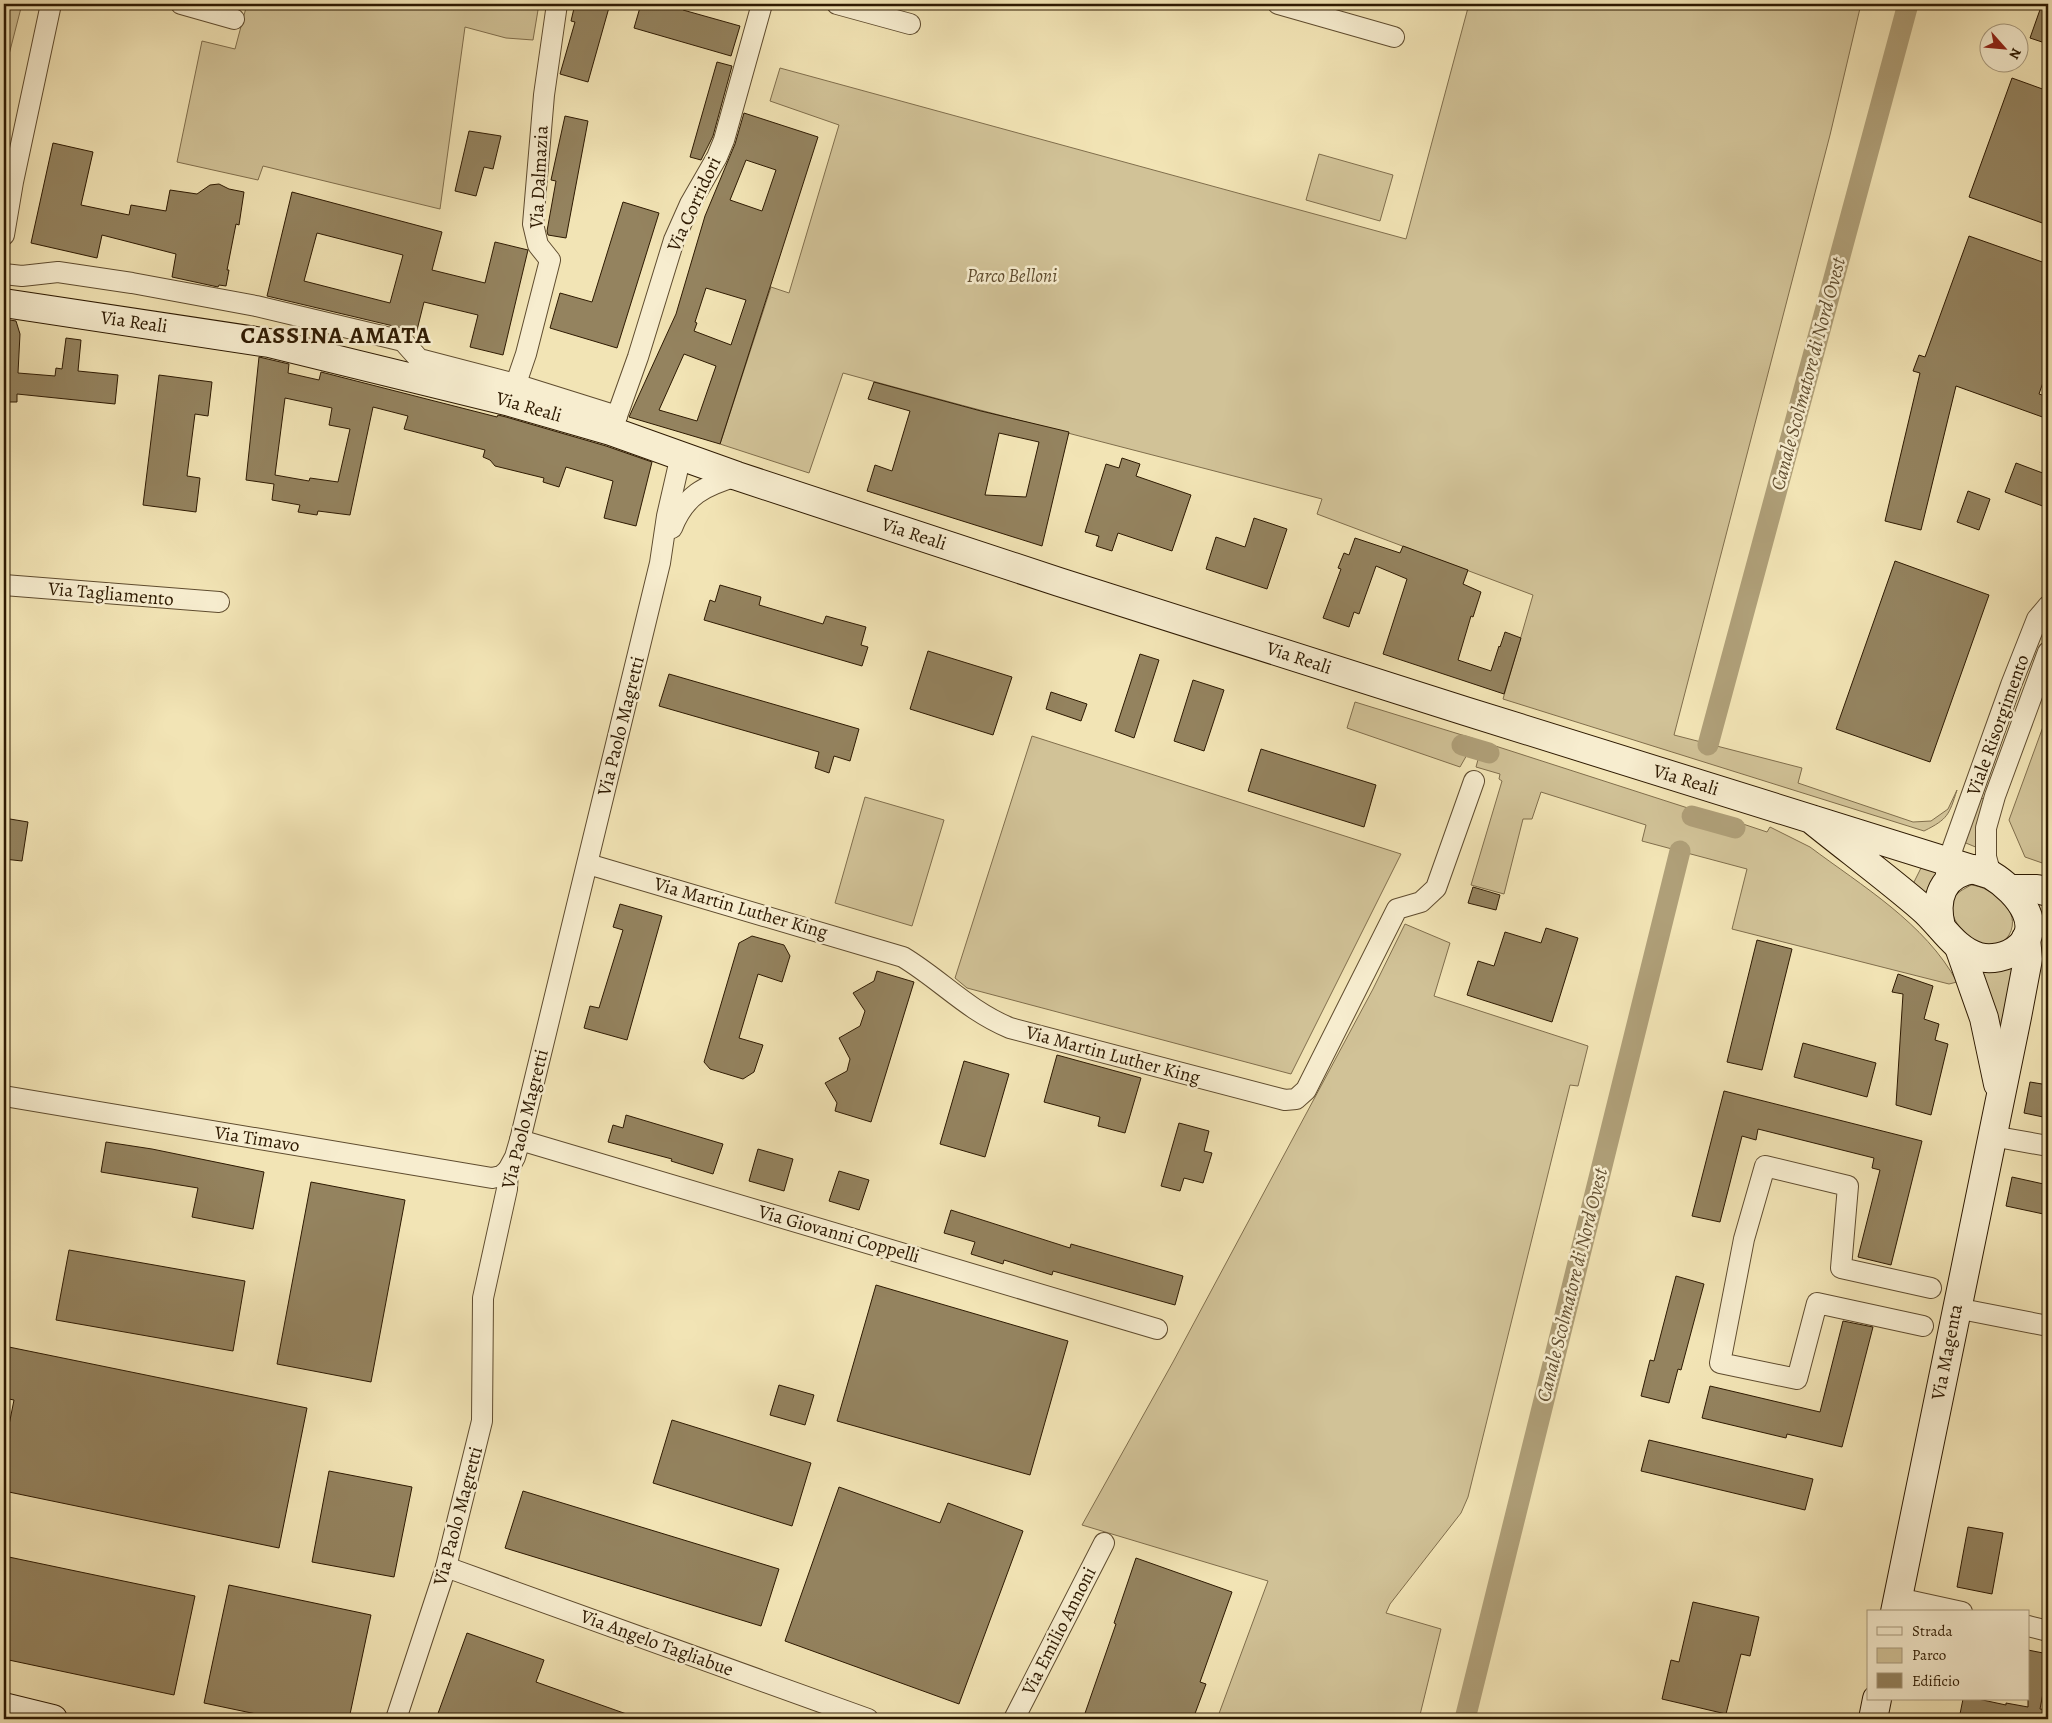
<svg xmlns="http://www.w3.org/2000/svg" width="2052" height="1723" font-family="Alegreya,serif">
<style>
.green{fill:#d1c297;stroke:#806e4c}
.lines{fill:none;stroke-linecap:round;stroke-linejoin:round}
.stream{stroke:#7b6a49;stroke-width:5.5}
.canal{stroke:#af9f78;stroke-width:21}
.building{fill:#94835f;stroke:#2e1a02;fill-rule:evenodd}
.street-casing{stroke:#5f4c2f;stroke-width:22}
.secondary-casing{stroke:#2e1a02;stroke-width:30}
.street{stroke:#f7edcf;stroke-width:20}
.secondary{stroke:#f7edcf;stroke-width:28}
.labels{text-anchor:middle;dominant-baseline:central;stroke-width:5;stroke-linejoin:round;paint-order:stroke}
.street-label{font-size:19px;fill:#2e1a02;stroke:#f7edcf}
.park-label{font-size:19px;font-style:italic;fill:#5f4c2f;stroke:#f7edcf}
.water-label{font-size:20px;font-style:italic;fill:#624f31;stroke:#f7edcf}
.district-label{font-size:24px;font-weight:bold;letter-spacing:1px;fill:#2e1a02;stroke:#f7edcf}
</style>
<rect width="100%" height="100%" fill="#f2e4b5"/>
<filter id="stains"><feTurbulence type="fractalNoise" baseFrequency=".004" numOctaves="4"/><feColorMatrix values="0 0 0 0 .2 0 0 0 0 .09 0 0 0 0 .02 0 0 0 .5 -.17"/></filter>
<radialGradient id="worn" r=".72"><stop offset=".6" stop-color="#630" stop-opacity="0"/><stop offset="1" stop-color="#630" stop-opacity=".3"/></radialGradient>
<g class="green">
<polygon points="4,4 22,4 4,74"/>
<polygon points="247,4 539,4 533,40 506,38 465,27 440,209 263,166 258,180 177,162 202,41 235,49"/>
<path d="M1469,4H1861L1830,135L1674,735L1802,768L1798,783L1913,822L1931,821L1948,809L1957,790C1949,815 1948,819 1924,831L1503,699L1533,595L1317,514L1322,499C1162,457 1002,417 843,373L809,473L720,444L771,287L789,293L839,125L770,101L780,68L1406,239Z"/>
<polygon points="1319,154 1393,175 1380,221 1306,200"/>
<polygon points="1355,702 1475,739 1473,744 1467,742 1462,745 1461,749 1468,753 1460,767 1347,728"/>
<polygon points="2048,713 2048,865 2025,857 2009,820"/>
<polygon points="1032,736 1401,854 1291,1074 967,988 955,978"/>
<path d="M1483,742L1694,810L1691,821L1733,834L1737,822L1767,832L1770,827L1810,847C1862,886 1925,923 1957,982L1949,984L1732,929L1747,869L1642,841L1646,825L1541,792L1532,819H1523L1504,894L1471,885L1502,781L1499,779L1500,774L1476,767L1479,756L1484,758L1489,753L1487,748L1482,746Z"/>
<polygon points="865,797 944,820 912,926 835,903"/>
<polygon points="1979,797 1986,800 1978,848 1961,841"/>
<polygon points="1923,864 1938,870 1929,899 1912,886"/>
<path d="M1971,885C1992,887 2023,911 2009,935C1991,965 1938,921 1955,896C1959,891 1966,888 1971,885Z"/>
<polygon points="1405,924 1450,943 1434,996 1588,1046 1578,1086 1570,1085 1468,1497 1461,1513 1390,1604 1386,1613 1441,1629 1419,1719 1217,1719 1268,1581 1082,1525 1173,1362 1373,989"/>
<path d="M2020,963L2007,1034L1994,1035L1975,970C1992,973 2003,970 2020,963Z"/>
</g>
<g class="lines">
<polyline class="stream" points="1723,831 1724,825"/>
<g class="canal">
<polyline points="1462,745 1489,753"/>
<polyline points="1708,745 1908,4"/>
<polyline points="1692,816 1735,828"/>
<polyline points="1465,1719 1680,851"/>
</g>
</g>
<g class="building">
<polygon points="575,4 610,4 588,82 560,74 575,22 571,21"/>
<polygon points="641,4 684,4 683,10 740,26 731,56 634,28"/>
<polygon points="2042,4 2048,4 2048,44 2030,38"/>
<polygon points="717,62 732,66 713,136 701,160 690,157"/>
<polygon points="2012,78 2048,91 2048,225 1969,197"/>
<path d="M744,113L818,137L720,444L629,417L676,314L705,216L735,144ZM746,160L776,170L762,211L730,200ZM706,288L746,300L731,345L694,331L697,323L695,322ZM684,354L716,366L697,421L659,410Z"/>
<polygon points="565,116 588,121 566,238 548,235 547,231 556,181 551,180"/>
<polygon points="469,131 501,136 493,169 484,167 476,196 455,191"/>
<polygon points="53,143 93,152 81,205 129,215 131,205 166,211 170,190 197,194 210,185 219,184 229,189 244,192 239,225 236,224 227,270 229,270 226,286 219,285 218,287 172,277 176,254 102,235 97,258 31,243"/>
<path d="M292,192L442,232L432,270L485,283L495,242L528,250L503,355L470,347L478,315L424,302L416,334L406,329L267,296ZM317,233L403,255L390,303L304,281Z"/>
<polygon points="623,202 659,213 617,348 550,328 560,293 592,302"/>
<polygon points="1969,236 2048,264 2048,368 2039,394 2048,397 2048,419 1956,386 1921,530 1885,521 1920,373 1913,371 1919,355 1925,357"/>
<polygon points="4,319 16,321 20,334 18,373 55,376 56,368 62,369 66,338 81,340 78,371 118,375 115,404 17,394 17,402 4,402"/>
<path d="M259,357L289,364L288,373L319,380L321,372L497,417L498,415L506,417L606,446L652,462L636,526L604,518L613,481L566,467L559,487L543,482L544,478L495,466L490,460L483,457L485,450L404,429L408,416L373,407L350,515L318,511L317,515L298,512L300,505L272,500L274,484L246,480ZM285,398L332,408L329,425L350,429L338,482L310,478L309,481L275,475Z"/>
<polygon points="159,375 212,382 208,416 195,414 187,476 200,478 196,512 143,505"/>
<path d="M874,382L981,411L1069,432L1042,546L867,491L875,465L892,471L910,411L868,399ZM999,433L1039,442L1026,497L985,495Z"/>
<polygon points="1122,458 1140,464 1136,476 1191,495 1172,551 1118,533 1112,551 1096,546 1099,536 1085,532 1106,464 1119,468"/>
<polygon points="2016,463 2048,475 2048,508 2005,492"/>
<polygon points="1968,491 1990,499 1979,530 1957,522"/>
<polygon points="1254,518 1287,529 1267,589 1206,569 1216,537 1245,547"/>
<polygon points="1355,538 1400,553 1403,546 1468,570 1463,584 1481,592 1473,617 1471,616 1458,660 1491,671 1499,646 1500,647 1505,632 1521,638 1504,694 1383,654 1407,579 1376,566 1359,614 1354,612 1349,627 1323,618 1341,569 1338,568 1344,553 1349,555"/>
<polygon points="1895,561 1989,595 1930,762 1836,729"/>
<polygon points="720,585 761,597 759,605 823,624 826,616 866,627 861,645 868,647 862,666 704,620 710,600 715,602"/>
<polygon points="928,651 1012,677 993,735 910,709"/>
<polygon points="1140,654 1159,660 1134,738 1115,731"/>
<polygon points="669,674 859,729 850,761 834,756 829,773 815,768 819,752 659,706"/>
<polygon points="1193,680 1224,690 1204,751 1174,741"/>
<polygon points="1051,692 1087,704 1081,721 1046,709"/>
<polygon points="1261,749 1376,785 1364,827 1248,791"/>
<polygon points="4,818 28,822 22,861 4,859"/>
<polygon points="1473,887 1500,895 1496,910 1468,903"/>
<polygon points="620,904 662,916 627,1040 584,1028 590,1006 599,1008 623,930 613,927"/>
<polygon points="1546,928 1578,938 1552,1022 1467,995 1478,961 1494,966 1505,932 1541,943"/>
<polygon points="752,936 784,945 790,956 782,982 758,974 739,1038 763,1045 754,1072 743,1079 710,1069 704,1062 739,943"/>
<polygon points="1757,940 1792,949 1762,1070 1727,1062"/>
<polygon points="877,971 914,982 871,1122 835,1111 837,1103 825,1083 847,1071 850,1059 839,1038 860,1026 865,1011 853,993 874,981"/>
<polygon points="1898,974 1933,986 1924,1019 1939,1024 1935,1040 1948,1044 1931,1115 1896,1105 1903,994 1892,992"/>
<polygon points="1803,1043 1876,1063 1867,1097 1794,1077"/>
<polygon points="1057,1055 1141,1078 1125,1133 1098,1126 1100,1117 1044,1102"/>
<polygon points="964,1061 1009,1074 985,1157 940,1144"/>
<polygon points="2030,1082 2048,1085 2048,1118 2024,1113"/>
<polygon points="1724,1091 1922,1141 1891,1265 1858,1257 1880,1170 1872,1168 1874,1158 1758,1129 1756,1140 1742,1136 1720,1222 1692,1216"/>
<polygon points="626,1115 723,1144 713,1174 671,1161 672,1159 608,1142 613,1125 623,1128"/>
<polygon points="1179,1123 1209,1131 1204,1151 1212,1153 1203,1183 1184,1178 1180,1191 1161,1186"/>
<polygon points="106,1142 152,1149 264,1172 253,1229 192,1217 198,1188 101,1172"/>
<polygon points="758,1149 793,1159 784,1191 749,1181"/>
<polygon points="839,1171 869,1180 859,1210 829,1201"/>
<polygon points="2012,1177 2048,1185 2048,1215 2006,1206"/>
<polygon points="311,1182 405,1200 371,1382 277,1364"/>
<polygon points="951,1210 1070,1248 1071,1244 1183,1276 1175,1305 1053,1271 1052,1275 1004,1260 1003,1264 971,1254 975,1242 944,1233"/>
<polygon points="69,1250 245,1281 233,1351 56,1320"/>
<polygon points="1676,1276 1704,1284 1681,1370 1678,1369 1669,1403 1641,1396 1650,1360 1654,1361"/>
<polygon points="876,1285 1068,1341 1030,1475 837,1421"/>
<polygon points="1843,1321 1873,1327 1842,1447 1787,1434 1786,1438 1702,1418 1710,1386 1820,1412"/>
<polygon points="4,1346 307,1408 279,1548 4,1491 4,1450 14,1400 4,1398"/>
<polygon points="779,1385 814,1395 805,1425 770,1415"/>
<polygon points="672,1420 811,1463 792,1526 653,1483"/>
<polygon points="1649,1440 1813,1479 1805,1510 1641,1471"/>
<polygon points="329,1471 412,1487 394,1577 312,1562"/>
<polygon points="839,1487 940,1523 948,1503 1023,1531 959,1704 785,1641"/>
<polygon points="523,1491 779,1569 761,1626 505,1548"/>
<polygon points="1968,1527 2003,1533 1992,1594 1957,1587"/>
<polygon points="4,1556 195,1596 174,1695 4,1659"/>
<polygon points="1136,1558 1232,1592 1200,1682 1206,1684 1193,1719 1083,1719 1116,1624 1114,1623"/>
<polygon points="229,1585 371,1615 349,1719 280,1719 204,1703"/>
<polygon points="1693,1602 1759,1617 1750,1656 1741,1654 1726,1714 1662,1699 1671,1660 1679,1662"/>
<polygon points="467,1633 544,1660 536,1682 635,1717 635,1719 436,1719"/>
<polygon points="2028,1650 2048,1654 2048,1689 2044,1688 2040,1709 2048,1710 2048,1719 1959,1719 1963,1699 1978,1699 2006,1705 2006,1703 2028,1707"/>
</g>
<g class="lines">
<defs>
<g id="street">
<polyline points="181,4 234,19"/>
<polyline points="837,4 910,24"/>
<polyline points="1278,4 1394,37"/>
<polyline points="4,235 13,182 51,4"/>
<polyline points="4,274 22,276 58,272 132,283 256,306 403,341 419,359 515,384 617,416"/>
<polyline points="511,398 526,354 550,260 538,245 533,224 544,95 557,4"/>
<polyline points="613,427 638,357 674,240 690,204 717,157 724,140 762,4"/>
<path d="M672,528C685,495 704,486 737,476"/>
<polyline points="4,585 219,602"/>
<path d="M588,864L903,957C941,980 967,1010 1010,1028L1285,1100L1296,1099L1306,1090L1397,909L1421,902L1436,888L1474,781"/>
<polyline points="1946,874 1953,847 2011,685 2037,619 2048,606"/>
<polyline points="1991,875 1986,857 1986,828 1995,796 2048,652"/>
<polyline points="4,1096 492,1178 501,1176 508,1170"/>
<polyline points="1992,1136 2048,1146"/>
<polyline points="520,1140 1157,1329"/>
<polyline points="1956,1308 2048,1326"/>
<polyline points="1923,1326 1817,1303 1797,1379 1720,1363 1744,1239 1765,1166 1848,1186 1841,1268 1931,1288"/>
<polyline points="446,1567 868,1719"/>
<polyline points="1898,1598 1962,1612"/>
<polyline points="2028,1626 2048,1631"/>
<polyline points="396,1719 446,1567 482,1421 483,1298 507,1189 508,1170 515,1157 520,1140 660,563 667,516 681,455"/>
<polyline points="1014,1719 1104,1543"/>
</g>
<g id="secondary">
<path d="M4,303L269,343L510,402L611,431L737,476L1059,582L1465,711L1991,875C2018,891 2052,932 2009,954C1999,958 1990,960 1979,957C1954,950 1941,924 1922,908C1886,877 1848,849 1811,819"/>
<polyline points="2012,889 2037,889 2048,892"/>
<path d="M1941,927C1934,898 1942,874 1974,869"/>
<polyline points="1959,947 1984,1018 1998,1084"/>
<polyline points="1895,1612 2017,1017 2028,959 2026,938"/>
<polyline points="4,1707 53,1719"/>
<polyline points="1873,1719 1877,1699"/>
</g>
</defs>
<use href="#street" class="street-casing"/>
<use href="#secondary" class="secondary-casing"/>
<use href="#street" class="street"/>
<use href="#secondary" class="secondary"/>
</g>
<g class="labels">
<g class="street-label">
<text transform="translate(539 177) rotate(-87)">Via Dalmazia</text>
<text transform="translate(694 204) rotate(-65)">Via Corridori</text>
<text transform="translate(134 322) rotate(8)">Via Reali</text>
<text transform="translate(529 407) rotate(16)">Via Reali</text>
<text transform="translate(914 534) rotate(18)">Via Reali</text>
<text transform="translate(111 594) rotate(5)">Via Tagliamento</text>
<text transform="translate(1299 658) rotate(18)">Via Reali</text>
<text transform="translate(1998 725) rotate(-70)">Viale Risorgimento</text>
<text transform="translate(621 726) rotate(-76)">Via Paolo Magretti</text>
<text transform="translate(1686 780) rotate(17)">Via Reali</text>
<text transform="translate(741 908) rotate(16)">Via Martin Luther King</text>
<text transform="translate(1113 1055) rotate(15)">Via Martin Luther King</text>
<text transform="translate(525 1119) rotate(-76)">Via Paolo Magretti</text>
<text transform="translate(257 1139) rotate(9)">Via Timavo</text>
<text transform="translate(839 1234) rotate(16)">Via Giovanni Coppelli</text>
<text transform="translate(1947 1352) rotate(-79)">Via Magenta</text>
<text transform="translate(458 1516) rotate(-75)">Via Paolo Magretti</text>
<text transform="translate(1059 1631) rotate(-63)">Via Emilio Annoni</text>
<text transform="translate(657 1643) rotate(20)">Via Angelo Tagliabue</text>
</g>
<g class="park-label">
<text x="1012" y="276">Parco Belloni</text>
</g>
<g class="water-label">
<text transform="translate(1808 374) rotate(-75)">Canale Scolmatore di Nord Ovest</text>
<text transform="translate(1572 1285) rotate(-76)">Canale Scolmatore di Nord Ovest</text>
</g>
<g class="district-label">
<text x="336" y="335">CASSINA AMATA</text>
</g>
</g>
<rect width="2052" height="1723" fill="none" stroke="#f2e4b5" stroke-width="20"/>
<rect x="5" y="5" width="2042" height="1713" fill="none" stroke="#2e1a02" stroke-width="2.5"/>
<rect x="10" y="10" width="2032" height="1703" fill="none" stroke="#2e1a02"/>
<rect x="1867" y="1610" width="162" height="90" fill="#f7edcf" stroke="#a7997d"/>
<rect x="1877" y="1627" width="25" height="8" fill="#f7edcf" stroke="#a7997d"/>
<text x="1912" y="1636" font-size="15" fill="#2e1a02">Strada</text>
<rect x="1877" y="1648" width="25" height="15" fill="#d1c297" stroke="#a7997d"/>
<text x="1912" y="1660" font-size="15" fill="#2e1a02">Parco</text>
<rect x="1877" y="1673" width="25" height="15" fill="#94835f" stroke="#a7997d"/>
<text x="1912" y="1686" font-size="15" fill="#2e1a02">Edificio</text>
<g transform="translate(2004 48) rotate(117)"><circle r="24" fill="#f7edcf" stroke="#a7997d"/>
<path d="M0-4L9 19L0 12L-9 19Z" fill="#8f2418"/>
<text y="-8" font-size="14" font-weight="bold" text-anchor="middle" fill="#2e1a02">N</text>
</g>
<rect width="100%" height="100%" filter="url(#stains)"/>
<rect width="100%" height="100%" fill="url(#worn)"/>
</svg>
